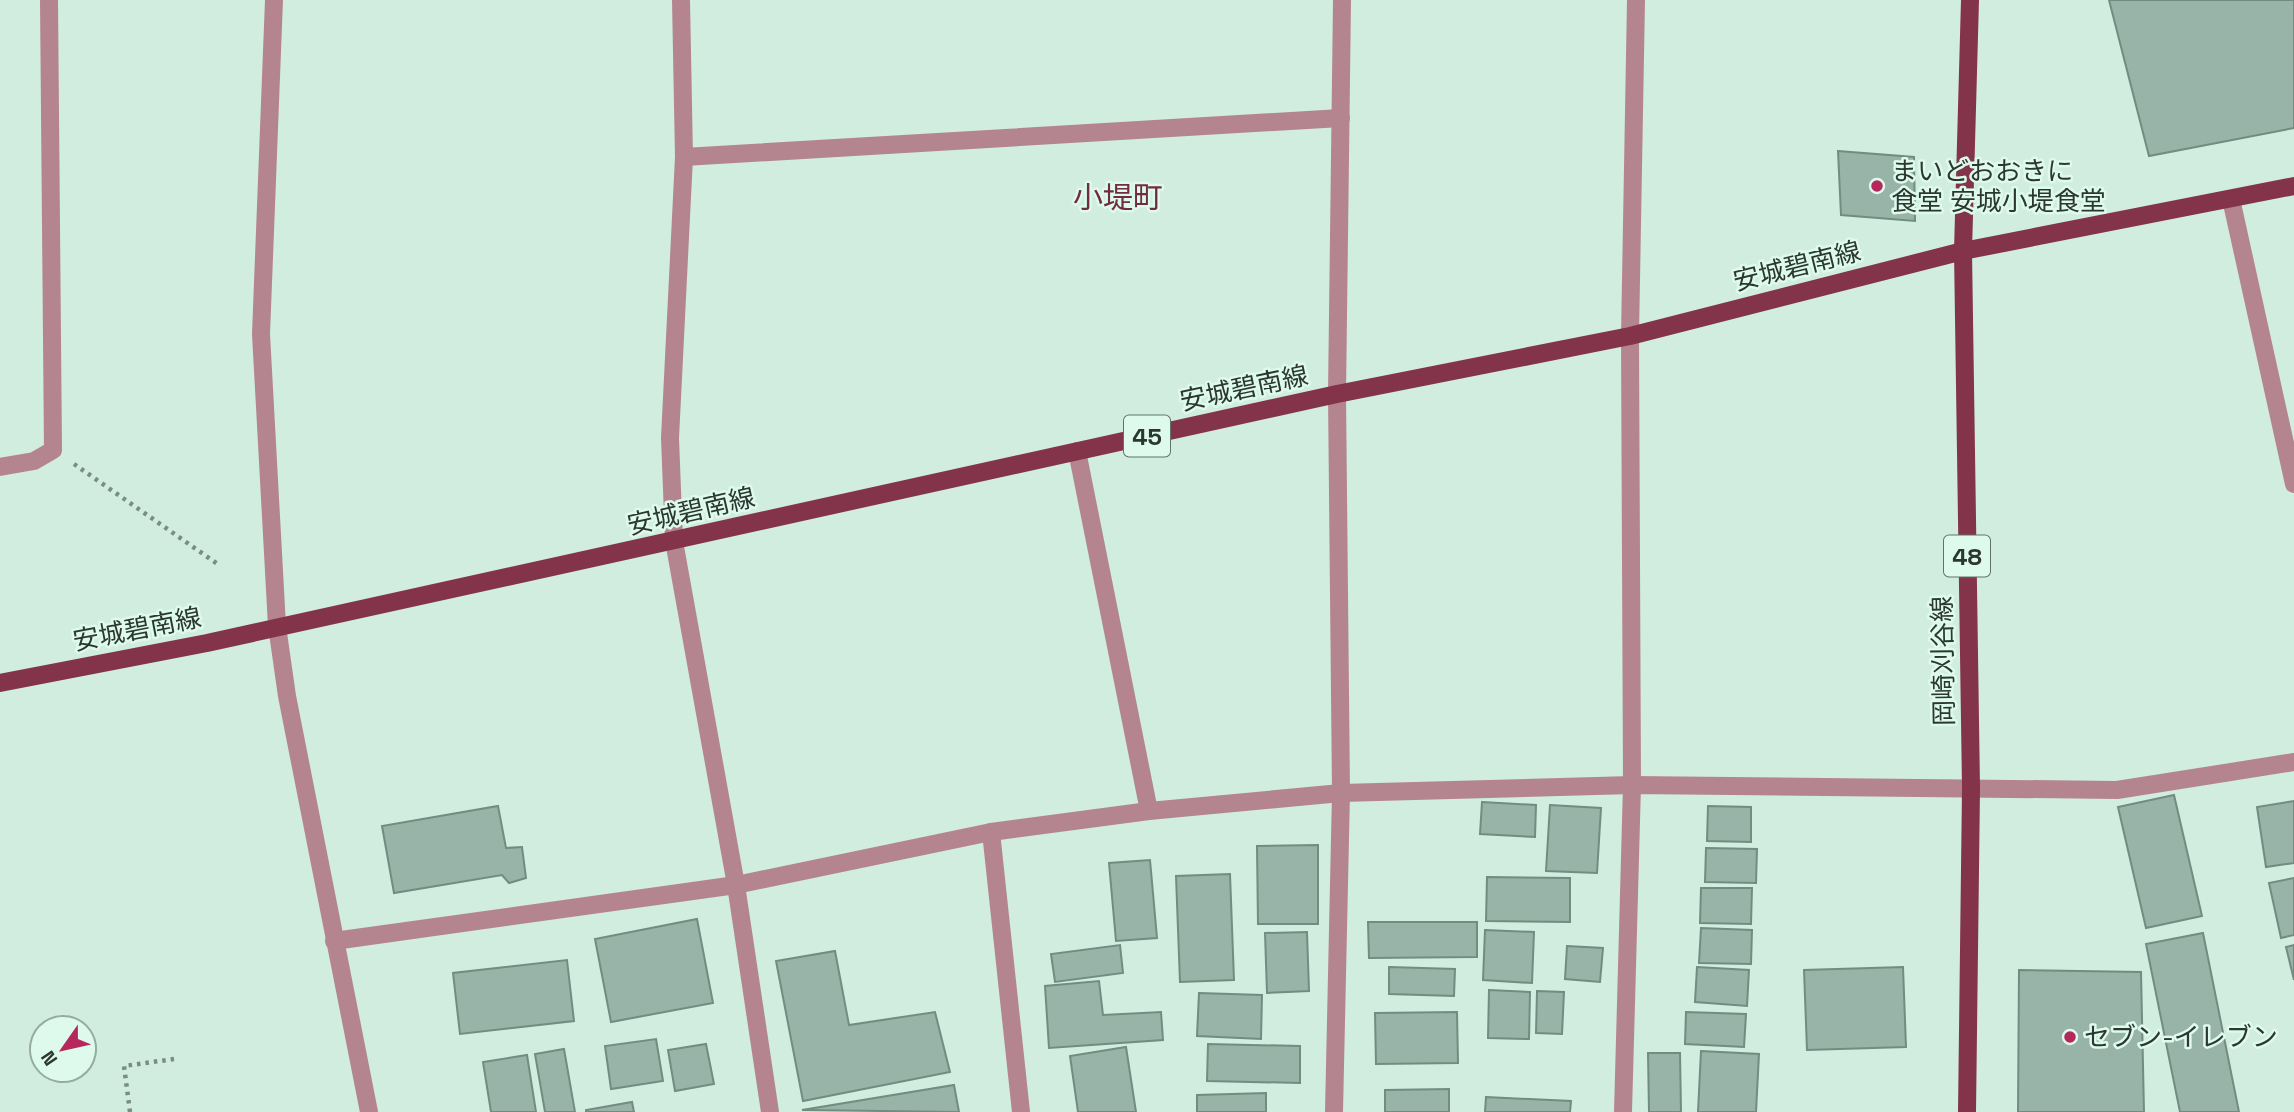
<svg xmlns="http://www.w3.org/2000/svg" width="2294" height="1112" font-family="'Space Grotesk','Noto Sans JP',sans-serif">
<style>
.building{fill:#98b3a7;stroke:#728c81;stroke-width:2}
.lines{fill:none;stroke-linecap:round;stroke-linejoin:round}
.path{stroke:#7a8d85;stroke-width:4.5;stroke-dasharray:3.5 5;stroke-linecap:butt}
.minor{stroke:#b4858f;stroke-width:18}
.major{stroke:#83334a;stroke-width:18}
.poi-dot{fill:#b6275b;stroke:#ddfaed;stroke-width:2.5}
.labels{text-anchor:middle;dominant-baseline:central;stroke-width:5;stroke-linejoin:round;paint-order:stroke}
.shield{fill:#ddfaed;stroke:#61726a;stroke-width:2}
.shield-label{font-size:24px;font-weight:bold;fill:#2c3732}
.poi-label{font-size:26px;fill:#2c3732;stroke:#ddfaed;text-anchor:start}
.street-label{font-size:26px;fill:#2c3732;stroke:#ddfaed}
.quarter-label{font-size:30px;fill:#722c40;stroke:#ddfaed}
</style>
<rect width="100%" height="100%" fill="#d0ede0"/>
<g class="building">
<polygon points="2109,0 2294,0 2294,128 2149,156"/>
<polygon points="1838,151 1914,157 1915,221 1841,215"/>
<polygon points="2174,795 2202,916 2146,928 2118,807"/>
<polygon points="2294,801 2294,863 2266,867 2257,807"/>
<polygon points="1482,802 1536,805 1535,837 1480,834"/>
<polygon points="1550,805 1601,808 1597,873 1546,871"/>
<polygon points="498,806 506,848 522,847 526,878 509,883 502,875 394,893 382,826"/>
<polygon points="1708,806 1751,807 1751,842 1707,841"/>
<polygon points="1318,845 1318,924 1258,924 1257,846"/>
<polygon points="1706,848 1757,849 1756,883 1705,882"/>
<polygon points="1150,860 1157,938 1116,941 1109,863"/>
<polygon points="1230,874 1234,980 1180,982 1176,876"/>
<polygon points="1487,877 1570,878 1570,922 1486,921"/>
<polygon points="2294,878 2294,935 2281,938 2269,883"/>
<polygon points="1701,888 1752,888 1751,924 1700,923"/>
<polygon points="697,919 713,1003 611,1022 595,939"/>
<polygon points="1368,922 1477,922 1477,957 1369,958"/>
<polygon points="1701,928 1752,930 1751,964 1699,963"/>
<polygon points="1485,930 1534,932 1532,983 1483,980"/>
<polygon points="1307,932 1309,991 1267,993 1265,933"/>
<polygon points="2203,933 2239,1112 2180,1112 2146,944"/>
<polygon points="1120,945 1123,973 1055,982 1051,954"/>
<polygon points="2294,945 2294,980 2286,947"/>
<polygon points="1567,946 1603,948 1600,982 1565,979"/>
<polygon points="835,951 849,1025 935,1012 950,1072 803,1101 776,961"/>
<polygon points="567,960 574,1021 460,1034 453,973"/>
<polygon points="1389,967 1455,969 1454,996 1389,994"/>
<polygon points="1697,967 1749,970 1747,1006 1695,1002"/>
<polygon points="1903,967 1906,1047 1807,1050 1804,970"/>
<polygon points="2019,970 2141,972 2144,1112 2018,1112"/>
<polygon points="1099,981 1103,1015 1161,1012 1163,1040 1049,1048 1045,986"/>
<polygon points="1489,990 1530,992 1529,1039 1488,1038"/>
<polygon points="1537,991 1564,992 1562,1034 1536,1033"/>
<polygon points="1199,993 1262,995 1261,1039 1197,1036"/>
<polygon points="1457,1012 1458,1063 1376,1064 1375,1013"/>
<polygon points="1686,1012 1746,1014 1744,1047 1685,1044"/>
<polygon points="656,1039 663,1081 611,1089 605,1046"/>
<polygon points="706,1044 714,1084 675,1091 668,1050"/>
<polygon points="1208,1044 1300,1046 1300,1083 1207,1081"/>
<polygon points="1126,1047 1136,1112 1078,1112 1070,1056"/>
<polygon points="564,1049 575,1112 545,1112 535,1054"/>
<polygon points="1701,1051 1759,1054 1756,1112 1698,1112"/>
<polygon points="1648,1053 1680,1053 1681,1112 1649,1112"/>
<polygon points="527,1055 536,1112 491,1112 483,1062"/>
<polygon points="954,1085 959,1112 802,1110"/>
<polygon points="1449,1089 1449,1112 1385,1112 1385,1090"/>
<polygon points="1266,1093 1266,1112 1197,1112 1197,1095"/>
<polygon points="1486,1097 1571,1101 1570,1112 1485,1112"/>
<polygon points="632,1102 634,1112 586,1112 586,1110"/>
</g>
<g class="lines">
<g class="path">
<polyline points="74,464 219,565"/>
<polyline points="130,1112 124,1066 174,1059"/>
</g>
<g class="minor">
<polyline points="274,0 261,334 277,626 287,696 369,1112"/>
<polyline points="681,0 684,157 670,438 674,541 736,885 770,1112"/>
<polyline points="684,157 1341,118"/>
<polyline points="2231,199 2294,484"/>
<polyline points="1077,451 1149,811"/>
<polyline points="0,467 34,461 53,450 49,0"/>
<polyline points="991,832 1021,1112"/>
<polyline points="334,941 736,885 991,832 1149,811 1341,793 1632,785 2117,790 2294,762"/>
<polyline points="1334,1112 1341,793 1337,394 1342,0"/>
<polyline points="1623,1112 1632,785 1630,336 1636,0"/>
</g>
<g class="major">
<polyline points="0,683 207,643 1337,394 1630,336 1963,251 2294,186"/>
<polyline points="1967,1112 1971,788 1963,251 1970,0"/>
</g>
</g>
<g class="poi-dot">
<circle cx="1877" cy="186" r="7"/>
<circle cx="2070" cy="1037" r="7"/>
</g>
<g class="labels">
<g class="shield">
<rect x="1124" y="415.5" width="46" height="41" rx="5"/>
<rect x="1944" y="535.5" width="46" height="41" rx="5"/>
</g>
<g class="shield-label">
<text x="1147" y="436">45</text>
<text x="1967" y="556">48</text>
</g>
<g class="poi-label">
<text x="1891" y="171">まいどおおきに<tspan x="1891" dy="30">食堂 安城小堤食堂</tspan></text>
<text x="2084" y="1037">セブン-イレブン</text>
</g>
<g class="street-label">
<text transform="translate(1797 266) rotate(-14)">安城碧南線</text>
<text transform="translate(1244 388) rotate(-12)">安城碧南線</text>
<text transform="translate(691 511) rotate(-13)">安城碧南線</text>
<text transform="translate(137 629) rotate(-11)">安城碧南線</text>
<text transform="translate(1943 661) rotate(-91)">岡崎刈谷線</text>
</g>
<g class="quarter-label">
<text x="1118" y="197">小堤町</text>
</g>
</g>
<g transform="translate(63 1049) rotate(236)"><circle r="33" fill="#ddfaed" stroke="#96aca2" stroke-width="2"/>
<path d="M0-5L12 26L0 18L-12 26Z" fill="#b6275b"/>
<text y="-10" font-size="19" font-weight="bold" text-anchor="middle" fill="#2c3732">N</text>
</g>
</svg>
